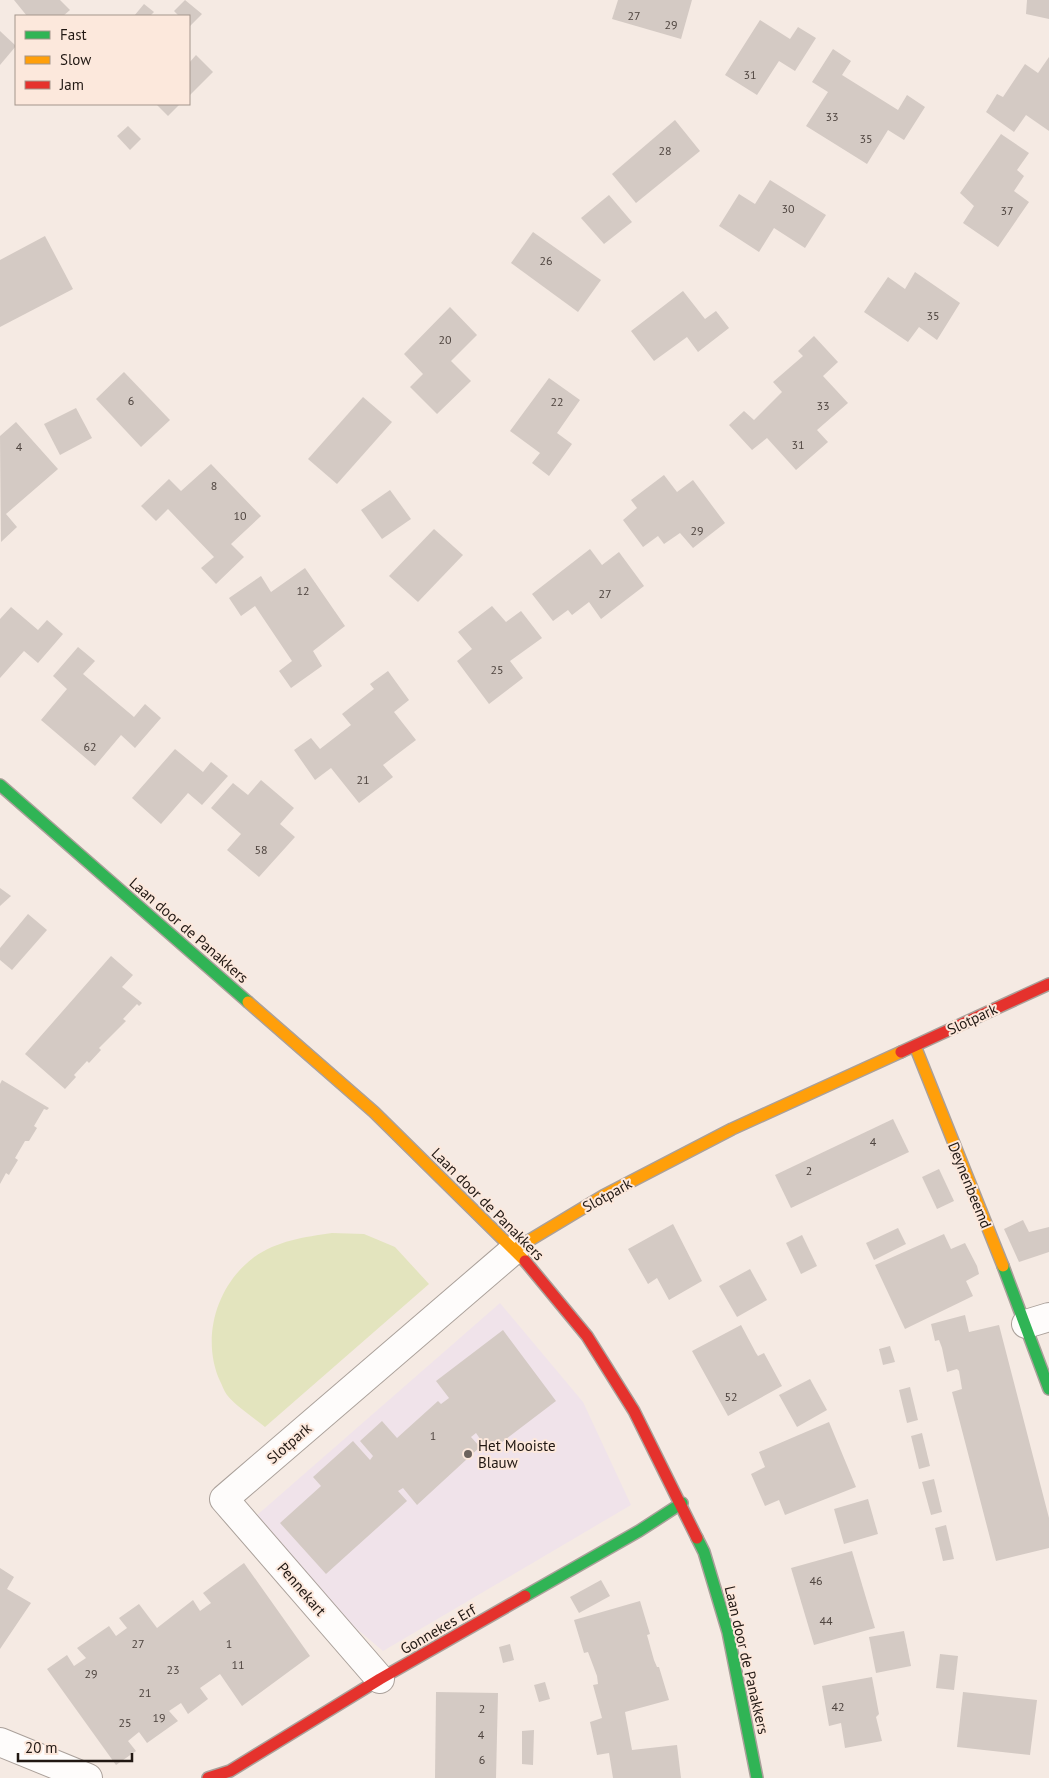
<svg xmlns="http://www.w3.org/2000/svg" width="1049" height="1778" font-family="'PT Sans',sans-serif">
<style>
.education{fill:#f0e3ea}
.green{fill:#e3e4be}
.building{fill:#d4cac4}
.lines{fill:none;stroke-linecap:round;stroke-linejoin:round}
.street-casing{stroke:#aaa09a;stroke-width:30}
.fast-casing{stroke:#aaa09a;stroke-width:14}
.slow-casing{stroke:#aaa09a;stroke-width:14}
.jam-casing{stroke:#aaa09a;stroke-width:14}
.street{stroke:#fefcfb;stroke-width:28}
.fast{stroke:#30b455;stroke-width:11}
.slow{stroke:#ff9f0a;stroke-width:11}
.jam{stroke:#e5322d;stroke-width:11}
.poi-dot{fill:#6b625c;stroke:#fce8dc;stroke-width:2}
.labels{text-anchor:middle;dominant-baseline:central;stroke-width:4;stroke-linejoin:round;paint-order:stroke}
.number-label{font-size:12px;fill:#4e443f}
.street-label{font-size:15px;fill:#211813;stroke:#fce8dc}
.poi-label{font-size:15px;fill:#211813;stroke:#fce8dc;text-anchor:start}
</style>
<rect width="100%" height="100%" fill="#f5eae3"/>
<polygon class="education" points="500,1303 583,1402 631,1505 383,1651 314,1593 248,1523"/>
<path class="green" d="M332,1233L364,1234L395,1247L429,1284L265,1427C253,1417 237,1407 227,1395C224,1391 222,1385 220,1381C201,1339 216,1286 253,1258C276,1241 304,1237 332,1233Z"/>
<g class="building">
<polygon points="14,0 60,0 70,10 63,16 27,16"/>
<polygon points="185,0 202,14 189,27 189,16 179,16 174,11"/>
<polygon points="618,0 692,0 681,39 612,19"/>
<polygon points="1027,0 1049,0 1049,19 1026,14"/>
<polygon points="144,4 154,12 150,16 134,16"/>
<polygon points="760,20 790,39 798,27 816,38 795,71 779,61 757,95 725,75"/>
<polygon points="0,31 16,46 0,65"/>
<polygon points="833,49 851,61 842,75 898,110 907,95 925,107 904,140 888,130 867,164 806,126 828,92 812,82"/>
<polygon points="196,55 213,72 189,96 189,63"/>
<polygon points="1049,57 1049,131 1026,115 1014,132 986,112 997,94 1003,97 1025,64 1038,73"/>
<polygon points="156,104 180,104 168,116"/>
<polygon points="675,120 700,151 636,203 612,174"/>
<polygon points="128,126 141,139 130,150 117,136"/>
<polygon points="1001,134 1029,153 1017,170 1024,176 1014,191 1029,202 998,247 963,223 974,206 960,193"/>
<polygon points="770,180 826,215 805,248 774,228 759,252 719,226 739,194 755,204"/>
<polygon points="609,195 632,222 604,244 581,218"/>
<polygon points="533,232 601,280 578,312 511,263"/>
<polygon points="45,236 73,289 0,327 0,260"/>
<polygon points="915,272 960,303 937,340 919,327 908,342 864,312 888,277 905,289"/>
<polygon points="683,291 705,319 716,311 729,328 698,352 687,337 654,361 631,331"/>
<polygon points="450,307 477,335 451,361 471,381 437,414 410,387 423,374 404,354"/>
<polygon points="814,336 838,362 823,376 848,403 817,430 828,442 796,470 767,438 752,450 729,425 744,411 754,420 782,392 773,382 803,356 798,351"/>
<polygon points="124,372 170,420 141,447 96,399"/>
<polygon points="549,378 580,400 557,433 572,444 549,476 532,463 540,453 510,431"/>
<polygon points="363,397 392,422 337,484 308,459"/>
<polygon points="76,408 92,438 60,455 44,424"/>
<polygon points="16,422 58,469 6,514 17,527 1,542 0,436"/>
<polygon points="211,464 261,516 231,544 244,557 216,584 201,568 214,557 168,509 156,521 141,506 169,479 181,491"/>
<polygon points="664,475 677,492 693,480 725,523 693,548 680,533 664,544 658,536 643,547 623,520 637,508 631,500"/>
<polygon points="390,490 411,519 382,539 361,510"/>
<polygon points="434,529 463,555 418,602 389,576"/>
<polygon points="590,549 602,565 619,552 644,586 601,619 589,602 572,615 568,610 553,621 532,594"/>
<polygon points="305,568 345,626 313,651 322,666 291,688 279,671 292,661 255,606 241,616 229,598 261,576 271,592"/>
<polygon points="492,606 506,622 521,611 542,638 510,661 523,678 489,704 457,661 472,649 458,632"/>
<polygon points="11,607 38,630 47,620 63,634 38,663 24,651 0,678 0,619"/>
<polygon points="78,647 95,661 83,674 134,717 145,704 161,718 135,748 121,735 95,766 41,720 67,689 53,676"/>
<polygon points="388,671 409,700 394,712 416,740 383,765 393,777 359,803 331,768 315,780 294,750 311,738 320,749 351,725 342,714 374,689 370,684"/>
<polygon points="175,749 203,772 211,762 228,776 202,805 188,793 161,824 132,798"/>
<polygon points="261,780 294,808 280,824 295,837 259,877 227,850 241,834 211,808 233,783 248,795"/>
<polygon points="0,888 11,896 0,906"/>
<polygon points="28,914 47,930 12,970 0,960 0,948"/>
<polygon points="111,956 133,975 122,987 142,1003 139,1006 137,1004 123,1019 126,1021 99,1048 101,1050 89,1063 87,1061 74,1075 76,1077 65,1089 25,1054"/>
<polygon points="2,1080 49,1108 47,1110 44,1109 34,1126 37,1128 29,1141 25,1141 15,1158 18,1160 10,1173 9,1175 6,1173 0,1184 0,1084"/>
<polygon points="893,1119 909,1152 791,1208 775,1175"/>
<polygon points="939,1169 954,1201 937,1209 922,1177"/>
<polygon points="1023,1220 1029,1232 1049,1227 1049,1252 1019,1262 1004,1229"/>
<polygon points="673,1224 702,1281 669,1300 657,1278 648,1284 628,1249"/>
<polygon points="898,1228 906,1244 874,1260 866,1243"/>
<polygon points="944,1234 951,1249 965,1243 977,1266 979,1274 966,1281 973,1296 905,1329 875,1265"/>
<polygon points="802,1235 817,1266 801,1274 786,1243"/>
<polygon points="750,1269 767,1300 737,1317 719,1286"/>
<polygon points="965,1315 969,1332 999,1325 1049,1518 1049,1548 996,1561 952,1392 962,1389 959,1371 957,1369 947,1372 942,1348 939,1340 935,1341 931,1324"/>
<polygon points="741,1325 756,1353 758,1356 764,1353 782,1386 728,1416 692,1351"/>
<polygon points="503,1330 556,1401 489,1452 476,1433 471,1437 480,1447 417,1505 403,1488 398,1491 407,1501 326,1574 280,1523 321,1486 313,1477 353,1441 370,1460 373,1456 360,1441 382,1421 397,1438 438,1401 441,1404 449,1398 436,1381"/>
<polygon points="890,1346 895,1362 883,1365 879,1349"/>
<polygon points="810,1379 827,1410 797,1427 779,1395"/>
<polygon points="910,1387 918,1420 907,1423 899,1390"/>
<polygon points="829,1422 856,1487 785,1515 779,1500 765,1506 751,1474 765,1467 759,1452"/>
<polygon points="922,1433 930,1466 919,1469 911,1436"/>
<polygon points="934,1479 942,1512 931,1515 922,1482"/>
<polygon points="868,1499 878,1534 844,1544 834,1509"/>
<polygon points="946,1525 954,1559 943,1561 935,1528"/>
<polygon points="852,1551 875,1628 814,1645 791,1568"/>
<polygon points="244,1563 310,1656 242,1706 220,1674 200,1688 208,1699 188,1714 181,1703 169,1711 178,1721 147,1743 139,1732 128,1741 136,1751 116,1765 47,1669 67,1655 74,1666 86,1658 77,1648 109,1626 116,1636 127,1628 119,1618 139,1604 157,1628 193,1600 200,1611 211,1603 203,1593"/>
<polygon points="0,1568 14,1577 7,1589 31,1603 0,1649"/>
<polygon points="601,1580 610,1596 579,1613 570,1597"/>
<polygon points="640,1601 650,1634 647,1635 654,1660 657,1667 659,1667 669,1700 625,1712 632,1750 677,1745 681,1778 613,1778 609,1753 597,1755 590,1722 602,1718 593,1685 598,1684 597,1676 588,1652 584,1653 574,1620"/>
<polygon points="904,1631 911,1666 876,1673 869,1637"/>
<polygon points="510,1644 514,1660 503,1663 499,1647"/>
<polygon points="940,1654 958,1656 954,1690 936,1688"/>
<polygon points="872,1677 879,1714 876,1717 882,1741 845,1748 841,1723 829,1726 822,1686"/>
<polygon points="545,1682 550,1699 539,1702 534,1685"/>
<polygon points="436,1692 498,1693 496,1778 435,1778"/>
<polygon points="963,1692 1037,1700 1030,1755 957,1747"/>
<polygon points="534,1730 533,1765 522,1764 522,1731"/>
</g>
<g class="lines">
<defs>
<g id="street">
<polyline points="1026,1324 1049,1317"/>
<polyline points="380,1679 224,1499 515,1249"/>
<polyline points="0,1742 88,1778"/>
</g>
<g id="fast">
<polyline points="0,785 248,1002"/>
<polyline points="1003,1266 1049,1389"/>
<polyline points="697,1538 704,1552 728,1632 757,1778"/>
<polyline points="525,1596 639,1531 682,1503"/>
</g>
<g id="slow">
<polyline points="248,1002 374,1112 525,1261"/>
<polyline points="915,1046 1003,1266"/>
<polyline points="515,1249 603,1196 732,1129 901,1052"/>
</g>
<g id="jam">
<polyline points="901,1052 1049,984"/>
<polyline points="525,1261 587,1336 634,1411 697,1538"/>
<polyline points="208,1778 230,1771 380,1679 525,1596"/>
</g>
</defs>
<use href="#street" class="street-casing"/>
<use href="#fast" class="fast-casing"/>
<use href="#slow" class="slow-casing"/>
<use href="#jam" class="jam-casing"/>
<use href="#street" class="street"/>
<use href="#fast" class="fast"/>
<use href="#slow" class="slow"/>
<use href="#jam" class="jam"/>
</g>
<circle class="poi-dot" cx="468" cy="1454" r="5"/>
<g class="labels">
<g class="number-label">
<text x="634" y="15">27</text>
<text x="671" y="24">29</text>
<text x="750" y="74">31</text>
<text x="832" y="116">33</text>
<text x="866" y="138">35</text>
<text x="665" y="150">28</text>
<text x="788" y="208">30</text>
<text x="1007" y="210">37</text>
<text x="546" y="260">26</text>
<text x="933" y="315">35</text>
<text x="445" y="339">20</text>
<text x="131" y="400">6</text>
<text x="557" y="401">22</text>
<text x="823" y="405">33</text>
<text x="798" y="444">31</text>
<text x="19" y="446">4</text>
<text x="214" y="485">8</text>
<text x="240" y="515">10</text>
<text x="697" y="530">29</text>
<text x="303" y="590">12</text>
<text x="605" y="593">27</text>
<text x="497" y="669">25</text>
<text x="90" y="746">62</text>
<text x="363" y="779">21</text>
<text x="261" y="849">58</text>
<text x="873" y="1141">4</text>
<text x="809" y="1170">2</text>
<text x="731" y="1396">52</text>
<text x="433" y="1435">1</text>
<text x="816" y="1580">46</text>
<text x="826" y="1620">44</text>
<text x="138" y="1643">27</text>
<text x="229" y="1643">1</text>
<text x="238" y="1664">11</text>
<text x="173" y="1669">23</text>
<text x="91" y="1673">29</text>
<text x="145" y="1692">21</text>
<text x="838" y="1706">42</text>
<text x="482" y="1708">2</text>
<text x="159" y="1717">19</text>
<text x="125" y="1722">25</text>
<text x="481" y="1734">4</text>
<text x="482" y="1759">6</text>
</g>
<g class="street-label">
<text transform="translate(189 930) rotate(41)">Laan door de Panakkers</text>
<text transform="translate(972 1019) rotate(-25)">Slotpark</text>
<text transform="translate(970 1185) rotate(68)">Deynenbeemd</text>
<text transform="translate(607 1195) rotate(-29)">Slotpark</text>
<text transform="translate(488 1204) rotate(45)">Laan door de Panakkers</text>
<text transform="translate(289 1443) rotate(-41)">Slotpark</text>
<text transform="translate(302 1589) rotate(49)">Pennekart</text>
<text transform="translate(438 1629) rotate(-30)">Gonnekes Erf</text>
<text transform="translate(747 1660) rotate(77)">Laan door de Panakkers</text>
</g>
<g class="poi-label">
<text x="478" y="1445">Het Mooiste<tspan x="478" dy="17">Blauw</tspan></text>
</g>
</g>
<rect x="15" y="15" width="175" height="90" fill="#fce8dc" stroke="#a4958c"/>
<rect x="25" y="31" width="25" height="8" fill="#30b455" stroke="#a4958c"/>
<text x="60" y="40" font-size="15" fill="#211813">Fast</text>
<rect x="25" y="56" width="25" height="8" fill="#ff9f0a" stroke="#a4958c"/>
<text x="60" y="65" font-size="15" fill="#211813">Slow</text>
<rect x="25" y="81" width="25" height="8" fill="#e5322d" stroke="#a4958c"/>
<text x="60" y="90" font-size="15" fill="#211813">Jam</text>
<path d="M18 1753v8h114v-8" fill="none" stroke="#211813" stroke-width="2.5"/>
<text x="25" y="1753" font-size="15" fill="#211813" stroke="#fce8dc" stroke-width="4" paint-order="stroke">20 m</text>
</svg>
